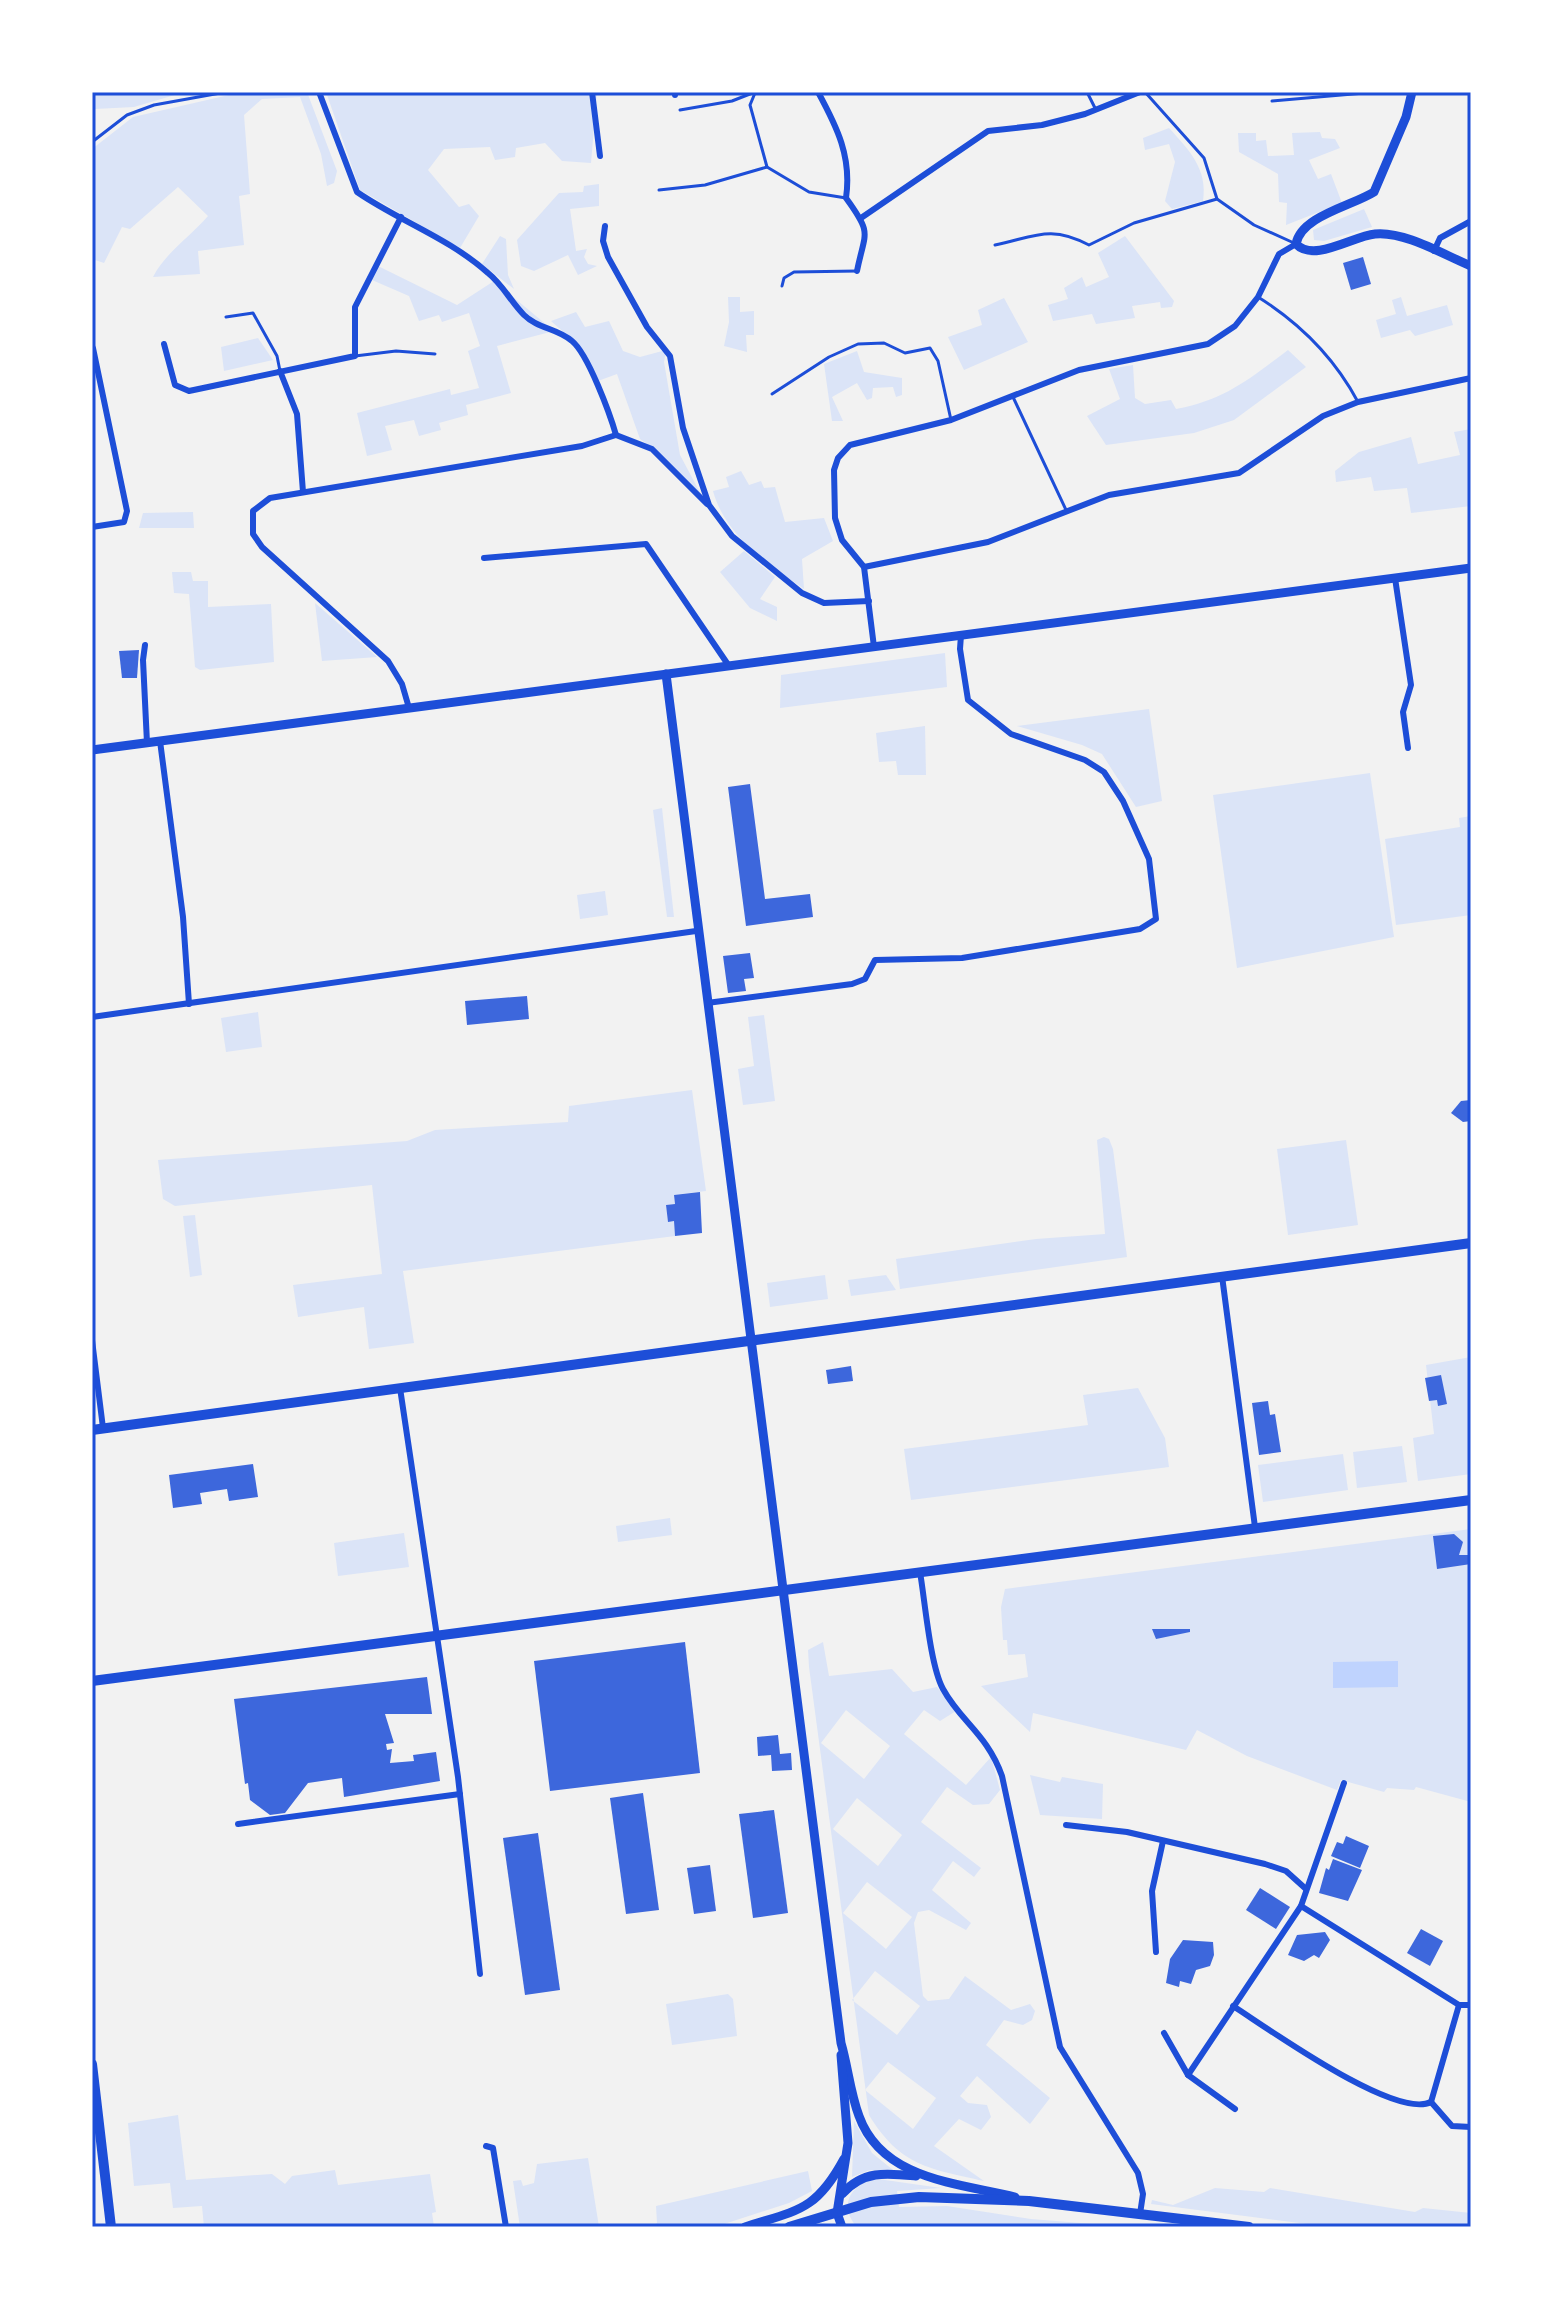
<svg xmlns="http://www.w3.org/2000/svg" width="1563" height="2319" font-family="'DM Sans',sans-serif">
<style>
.green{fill:#dbe4f7;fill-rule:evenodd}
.water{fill:#bfd3fe}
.building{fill:#3d67dc}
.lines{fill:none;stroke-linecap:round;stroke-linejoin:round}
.service{stroke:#1d4ed8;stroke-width:3}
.minor{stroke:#1d4ed8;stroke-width:6}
.secondary{stroke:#1d4ed8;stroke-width:9}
.primary{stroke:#1d4ed8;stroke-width:10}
.neatline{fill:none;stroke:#1d4ed8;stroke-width:3}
</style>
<rect width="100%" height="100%" fill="#f2f2f2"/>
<g class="green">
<polygon points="92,92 185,92 134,107 95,109"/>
<path d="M242,92H307L337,171L334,183L327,186L321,154L300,97L262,99L244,115L250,194L239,196L244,245L198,251L200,274L153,277C165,253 190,237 208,216L178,187L130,229L122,227L104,263L92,259V149L133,117Z"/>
<polygon points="326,92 597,92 591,163 562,161 545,143 516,148 515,157 495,160 490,147 444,149 428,170 459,207 469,204 479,216 460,248 360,190"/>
<path d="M1169,128C1189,150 1208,169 1203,201L1172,209L1165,201L1175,162L1169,144L1145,150L1143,138Z"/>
<polygon points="1320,132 1322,138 1335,139 1340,148 1309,160 1318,179 1331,174 1342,203 1286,225 1287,203 1279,202 1278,174 1239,152 1238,133 1256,133 1256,141 1266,140 1268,156 1294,155 1292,133"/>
<polygon points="599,184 599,206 570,209 576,251 587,249 584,257 588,264 597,266 578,275 568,255 534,271 521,266 517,240 559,193 583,192 584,186"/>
<polygon points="1364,209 1372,227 1324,241 1314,240 1313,230"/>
<polygon points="500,236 506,239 508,275 514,289 482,264"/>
<polygon points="1125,236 1174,301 1172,307 1161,308 1160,302 1132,306 1135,318 1096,324 1092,314 1053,321 1048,305 1068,299 1064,288 1082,277 1086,287 1109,277 1098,253"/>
<polygon points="378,266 457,305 494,281 554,331 497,346 511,393 466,405 468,415 439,423 441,430 419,436 414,420 385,426 392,450 367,456 357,413 450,389 451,395 479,388 468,351 480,346 469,313 442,322 439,315 419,321 409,296 372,280"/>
<polygon points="728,297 740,297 740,312 754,311 754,335 746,335 747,352 724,346 729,322"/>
<polygon points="1401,297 1407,316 1447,305 1453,325 1415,336 1410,330 1381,338 1376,320 1396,314 1392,300"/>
<polygon points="1004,298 1028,342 964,370 948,337 982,325 978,310"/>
<polygon points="576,312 585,327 609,321 623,351 640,357 666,350 664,362 680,455 704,500 657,451 640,439 617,374 598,381 576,343 551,321"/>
<polygon points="258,338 273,360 224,371 221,347"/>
<path d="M1288,350L1306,367L1234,420L1194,433L1106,445L1087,416L1120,399L1109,369L1133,365L1135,398L1145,404L1171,400L1176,409C1225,400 1249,379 1288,350Z"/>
<polygon points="857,351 864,372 902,378 902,395 896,397 893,387 873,388 872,398 867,400 857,383 832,397 843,421 832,421 824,364"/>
<polygon points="1471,429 1471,506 1411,513 1407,488 1374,491 1371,477 1336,482 1335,471 1359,452 1411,437 1418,464 1460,455 1454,432"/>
<path d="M741,471L749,485L761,481L764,488L775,487L785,522L824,518L833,541L802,559L804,589C767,564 725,535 713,491L729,487L726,477Z"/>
<polygon points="193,512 194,528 139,528 143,513"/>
<polygon points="744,551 775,577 760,599 777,607 777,621 750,608 720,572"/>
<polygon points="172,572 191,572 193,581 208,581 208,607 271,604 274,662 200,670 195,667 189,594 174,593"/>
<polygon points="315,603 377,657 322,661"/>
<polygon points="945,653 947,687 780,708 781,675"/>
<polygon points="1149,709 1162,801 1136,807 1102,754 1082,745 1017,726"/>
<polygon points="925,726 926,775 898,775 896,761 879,762 876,733"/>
<polygon points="1370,773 1394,937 1237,968 1213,795"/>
<polygon points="662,808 674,917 667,917 653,810"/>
<polygon points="1471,816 1471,915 1396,925 1385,839 1460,827 1459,818"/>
<polygon points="605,891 608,915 580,919 577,895"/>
<polygon points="258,1012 262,1047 226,1052 221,1018"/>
<polygon points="764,1015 775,1101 743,1105 738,1069 754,1066 748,1017"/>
<polygon points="692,1090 706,1191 674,1195 675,1204 666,1205 668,1221 674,1221 675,1236 403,1271 414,1343 369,1349 364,1307 298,1317 293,1285 382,1274 372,1185 175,1206 163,1199 158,1160 407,1141 435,1130 568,1122 569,1106"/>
<polygon points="1104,1137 1109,1139 1113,1149 1127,1257 900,1289 896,1259 1036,1239 1105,1234 1097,1140"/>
<polygon points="1346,1140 1358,1225 1288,1235 1277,1149"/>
<polygon points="195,1215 202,1275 190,1277 183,1216"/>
<polygon points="825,1275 828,1299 770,1307 767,1283"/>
<polygon points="886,1275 896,1290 851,1296 848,1280"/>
<polygon points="1471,1357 1471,1474 1418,1481 1413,1438 1434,1434 1426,1365"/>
<polygon points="1138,1388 1165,1438 1169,1467 911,1500 904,1449 1088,1425 1083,1395"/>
<polygon points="1402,1446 1407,1482 1357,1488 1353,1452"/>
<polygon points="1343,1454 1348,1490 1263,1502 1258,1465"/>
<polygon points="670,1518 672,1535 618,1542 616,1526"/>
<polygon points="1471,1529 1471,1802 1416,1787 1414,1790 1387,1788 1384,1792 1341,1780 1337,1790 1247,1756 1197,1730 1186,1750 1033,1713 1030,1732 981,1686 1028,1677 1025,1654 1008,1655 1007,1640 1003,1640 1001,1607 1005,1589"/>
<polygon points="404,1533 409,1567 338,1576 334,1543"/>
<path d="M823,1642L829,1676L892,1669L913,1692L937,1687L956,1711L940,1721L924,1710L904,1734L966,1785L991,1757L1000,1790L989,1804L973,1805L947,1787L921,1822L981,1868L974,1877L953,1861L932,1890L971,1923L966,1930L929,1910L918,1912L914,1923L923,1996L928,2001L949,1999L965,1976L1011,2010L1030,2004L1035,2011L1032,2020L1023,2025L1004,2020L986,2045L1050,2098L1030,2124L977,2076L960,2096L968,2103L987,2105L991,2117L981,2130L959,2119L934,2146L984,2181C930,2169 900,2166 869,2115L809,1667L808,1650ZM846,1710L890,1746L864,1779L821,1743ZM857,1798L902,1835L878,1866L833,1829ZM867,1882L912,1917L886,1949L843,1913ZM875,1971L920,2006L897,2035L852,2000ZM888,2062L936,2098L913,2129L865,2090Z"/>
<polygon points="1030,1775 1060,1782 1062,1777 1103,1784 1102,1819 1040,1815"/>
<polygon points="728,1994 733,1999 737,2036 672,2045 666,2004"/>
<polygon points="178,2115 186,2180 272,2174 285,2184 292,2176 335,2170 338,2185 430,2174 436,2212 432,2213 434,2227 204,2227 202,2206 173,2208 170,2183 134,2186 128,2123"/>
<polygon points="854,2121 872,2153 893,2170 870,2170 852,2177"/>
<polygon points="588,2158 599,2227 520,2227 513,2181 521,2180 523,2186 534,2183 537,2164"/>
<polygon points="808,2171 812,2191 789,2203 715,2227 651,2227 657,2223 656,2206"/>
<path d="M878,2179L941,2188L897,2191L899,2207L947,2206L1031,2219L1131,2227H857C837,2205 852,2182 878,2179Z"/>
<polygon points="1215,2188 1264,2192 1270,2188 1415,2212 1423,2208 1471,2213 1471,2227 1331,2227 1151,2204 1152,2200 1173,2205"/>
</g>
<polygon class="water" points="1398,1661 1398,1687 1333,1688 1333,1662"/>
<g class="building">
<polygon points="1363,257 1371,284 1351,290 1343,263"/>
<polygon points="139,650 137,678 122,678 119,651"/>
<polygon points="750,784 765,899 810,894 813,917 746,926 728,787"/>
<polygon points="750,953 754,978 744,979 746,991 728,993 723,956"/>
<polygon points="527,996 529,1019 467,1025 465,1001"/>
<polygon points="1471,1100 1471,1121 1463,1122 1451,1113 1461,1101"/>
<polygon points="700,1192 702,1233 675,1236 674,1221 668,1222 666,1205 675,1204 674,1195"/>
<polygon points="851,1366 853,1381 828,1384 826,1370"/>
<polygon points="1441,1375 1447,1404 1438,1406 1437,1400 1429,1401 1425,1378"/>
<polygon points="1268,1401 1270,1415 1275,1414 1281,1452 1259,1455 1252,1403"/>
<polygon points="253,1464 258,1497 229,1501 227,1489 200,1493 202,1504 173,1508 169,1475"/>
<polygon points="1454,1534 1463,1542 1459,1555 1471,1555 1471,1564 1437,1569 1433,1536"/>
<polygon points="1152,1629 1190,1629 1190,1632 1156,1639"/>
<polygon points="685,1642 700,1773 550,1791 534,1661"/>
<polygon points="427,1677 432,1714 385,1714 394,1743 386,1744 387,1750 392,1749 390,1763 414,1761 413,1755 436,1752 440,1781 344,1797 342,1778 308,1783 285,1813 270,1815 250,1800 248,1783 245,1784 234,1699"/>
<polygon points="778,1735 780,1754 791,1753 792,1770 772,1771 771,1755 758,1756 757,1737"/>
<polygon points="643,1793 659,1910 626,1914 610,1798"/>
<polygon points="774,1810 788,1913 753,1918 739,1814"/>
<polygon points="538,1833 560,1990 525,1995 503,1838"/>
<polygon points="1346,1836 1369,1846 1360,1868 1331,1856 1337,1842 1343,1844"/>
<polygon points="1333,1859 1362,1870 1348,1901 1319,1893 1326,1868 1329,1870"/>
<polygon points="710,1865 716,1911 694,1914 687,1868"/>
<polygon points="1260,1888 1290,1907 1276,1929 1246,1910"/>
<polygon points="1421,1929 1443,1941 1430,1966 1407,1953"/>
<polygon points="1325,1932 1330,1940 1319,1958 1314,1955 1304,1961 1288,1955 1297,1935"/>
<polygon points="1183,1940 1213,1942 1214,1955 1210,1966 1196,1970 1191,1984 1180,1981 1179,1987 1166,1983 1170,1959"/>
</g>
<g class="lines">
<g class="service">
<polyline points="1087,92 1096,110"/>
<polyline points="1145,92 1204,158 1217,199 1254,225 1294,243"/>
<polyline points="755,93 750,105 767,167 809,192 846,198"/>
<polyline points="1272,101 1376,92"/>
<polyline points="680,110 732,101 755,92"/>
<polyline points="92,142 127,115 154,105 226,92"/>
<polyline points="659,190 705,185 767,167"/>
<path d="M995,245C1034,237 1050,224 1089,245L1134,223L1217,199"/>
<polyline points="782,286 784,278 794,272 857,271"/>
<path d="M1258,297C1301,324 1334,357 1358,402"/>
<polyline points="226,317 253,313 277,356 280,371"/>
<polyline points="355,356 396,351 435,354"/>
<polyline points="772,394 829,357 858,344 884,343 905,353 930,348 938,361 951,420"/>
<polyline points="1013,397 1067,512"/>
</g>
<g class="minor">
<path d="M319,92L357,192C399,221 449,238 488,273C503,285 511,302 524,315C538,329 557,328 572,341C588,354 610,414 616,435"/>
<polyline points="592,92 600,156"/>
<polyline points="675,92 675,95"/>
<path d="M818,92C837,127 852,157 846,198C873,235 865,231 857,271"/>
<polyline points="861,218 988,131 1042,125 1085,114 1140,92"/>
<polyline points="605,226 603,241 608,257 647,327 670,356 683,428 709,505 732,536 802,593 824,603 869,601"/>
<polyline points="1434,251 1440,238 1471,221"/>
<polyline points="164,344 175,385 189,391 355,356 355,307 401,217"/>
<polyline points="280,371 297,414 303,492"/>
<polyline points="616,435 652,449 707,504"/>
<polyline points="92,527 124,522 127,511 93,348"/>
<polyline points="484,558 646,544 729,666"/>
<polyline points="864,567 988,542 1109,495 1239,473 1323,416 1358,402 1471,378"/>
<polyline points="1395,578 1411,685 1403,712 1408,748"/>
<polyline points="145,645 143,660 147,743"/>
<polyline points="874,647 864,567 842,540 835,518 834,470 838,458 850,445 951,420 1079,370 1208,344 1235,326 1258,297 1279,254 1296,244"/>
<polyline points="409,708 402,684 388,661 262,547 253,534 253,511 270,498 582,446 616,435"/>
<polyline points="160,741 183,917 189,1004"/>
<polyline points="707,1003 852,984 865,979 875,960 962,958 1140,929 1156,919 1149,859 1123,801 1104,772 1085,760 1011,734 968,700 960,649 961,635"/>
<polyline points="92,1017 696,931"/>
<polyline points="1222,1276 1255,1527"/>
<polyline points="92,1340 103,1428"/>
<polyline points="400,1388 458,1777 480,1974"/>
<path d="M920,1572C925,1601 930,1665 943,1689C961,1722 987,1734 1002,1776L1060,2047L1138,2173L1143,2194L1140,2214"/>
<polyline points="238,1824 460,1794"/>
<polyline points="1066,1825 1127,1832 1265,1864 1286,1871 1306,1889"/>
<polyline points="1301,1906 1459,2005 1471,2005"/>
<polyline points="1156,1952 1152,1891 1163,1841"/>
<path d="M1233,2006C1269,2029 1395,2120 1431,2102"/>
<polyline points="1164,2033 1188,2075 1235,2109"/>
<polyline points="1188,2075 1301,1906 1344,1783"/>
<polyline points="1431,2102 1459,2005"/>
<polyline points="1431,2102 1452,2126 1471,2127"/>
<polyline points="486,2146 493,2148 506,2227"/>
</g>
<g class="secondary">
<path d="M1412,92L1406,117L1374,192C1352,206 1301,216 1296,244C1314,263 1353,236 1375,234C1405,231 1444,255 1471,266"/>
<path d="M666,674L841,2043C848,2067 850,2092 859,2116C882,2180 958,2183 1015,2197"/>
<polyline points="92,750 1471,568"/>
<polyline points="841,2055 848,2143 837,2213 842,2227"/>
<path d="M842,2194C863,2170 887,2173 916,2176"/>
<path d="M745,2227C798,2210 816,2211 844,2159"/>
</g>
<g class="primary">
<polyline points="92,1430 1471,1243"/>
<polyline points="92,1681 1471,1500"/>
<polyline points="92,2064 111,2227"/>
<polyline points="789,2227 871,2202 919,2197 1029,2201 1249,2227"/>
</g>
</g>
<rect width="1563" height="2319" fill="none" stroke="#ffffff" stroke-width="188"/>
<rect x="94" y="94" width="1375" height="2131" class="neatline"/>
</svg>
